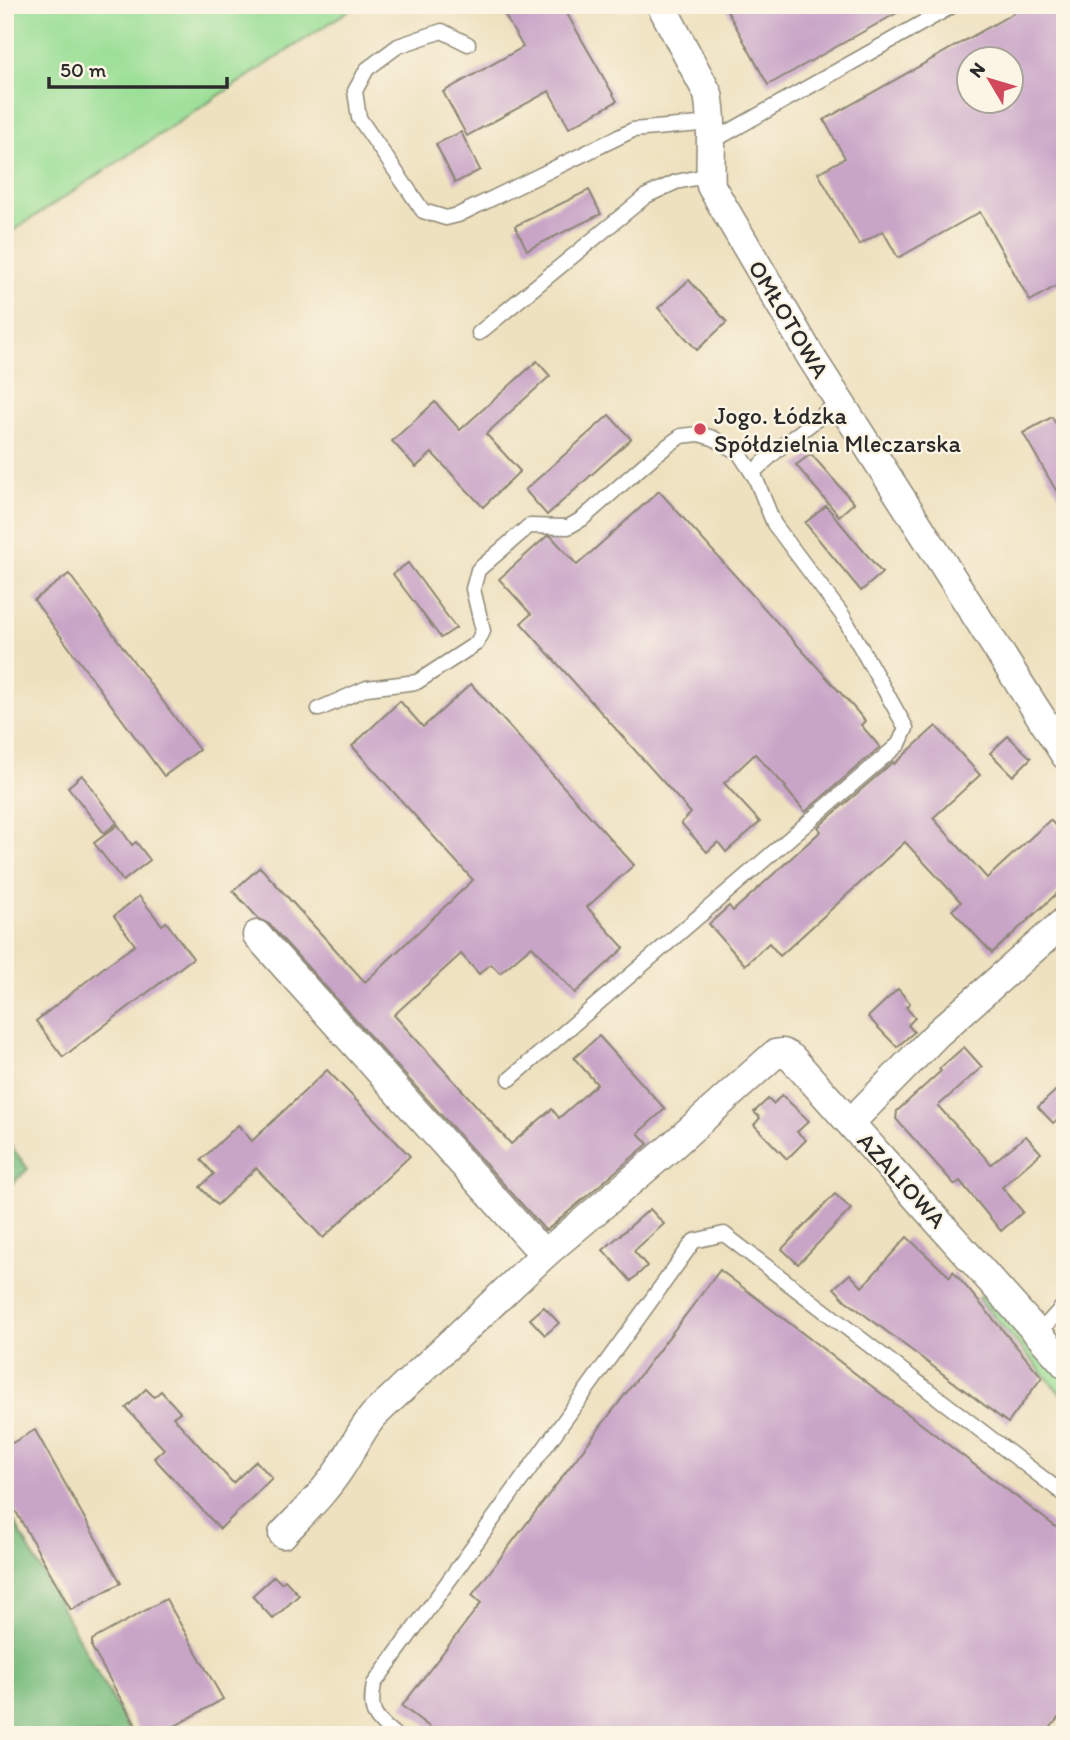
<svg xmlns="http://www.w3.org/2000/svg" width="1070" height="1740" font-family="Itim,sans-serif">
<style>
.green{fill:#9bdf97;stroke:#638561;stroke-width:2}
.forest{fill:#7cbe80;stroke:#547456;stroke-width:2}
.lines{fill:none;stroke-linecap:round;stroke-linejoin:round}
.stream{stroke:#73c2ee;stroke-width:7}
.building{fill:#c8a4c7;fill-rule:evenodd}
.lane-casing{stroke:#8c8675;stroke-width:17}
.street-casing{stroke:#8c8675;stroke-width:31}
.lane{stroke:#fff;stroke-width:14}
.street{stroke:#fff;stroke-width:28}
.poi-dot{fill:#d1495b;stroke:#fcf5e5;stroke-width:2.5}
.labels{text-anchor:middle;dominant-baseline:central;stroke-width:5;stroke-linejoin:round;paint-order:stroke}
.street-label{font-size:24px;fill:#2b2b2b;stroke:#fcf5e5}
.poi-label{font-size:24px;fill:#2b2b2b;stroke:#fcf5e5;text-anchor:start}
</style>
<rect width="100%" height="100%" fill="#fcf5e5"/>
<filter id="ink" filterUnits="userSpaceOnUse"><feTurbulence type="fractalNoise" baseFrequency=".0143" numOctaves="2"/><feDisplacementMap in="SourceGraphic" scale="14" xChannelSelector="R" yChannelSelector="G"/><feConvolveMatrix kernelMatrix="1 2 1 2 8 2 1 2 1" color-interpolation-filters="sRGB"/></filter>
<filter id="wash" filterUnits="userSpaceOnUse"><feTurbulence type="fractalNoise" baseFrequency=".00686" numOctaves="4" result="noise"/><feDisplacementMap in="SourceGraphic" scale="28" xChannelSelector="R" yChannelSelector="G"/><feGaussianBlur stdDeviation="1.57" result="paint"/><feColorMatrix in="noise" values="0 0 0 0 0 0 0 0 0 0 0 0 0 0 0 0 0 1.4 0 .05"/><feComposite in="paint" operator="in"/></filter>
<g filter="url(#wash)">
<rect width="100%" height="100%" fill="#eee1bf"/>
<g class="green">
<polygon points="5,5 357,5 5,236"/>
<polygon points="987,1290 1065,1376 1065,1399 978,1298"/>
</g>
<g class="forest">
<polygon points="5,1138 28,1169 5,1191"/>
<polygon points="5,1505 132,1735 5,1735"/>
</g>
<g class="lines">
<polyline class="stream" points="5,1726 10,1735"/>
</g>
<g id="blocks">
<g class="building">
<polygon points="499,5 562,5 617,101 569,128 549,91 467,136 443,92 523,47"/>
<polygon points="724,5 911,5 768,85"/>
<path d="M1028,5H1053L1065,26V281L1030,301L980,212L898,258L883,231L859,245L818,173L845,158L824,120ZM969,60H1011V102H969Z"/>
<polygon points="461,132 480,170 455,183 436,144"/>
<polygon points="589,190 601,214 527,250 515,226"/>
<polygon points="689,280 727,322 697,350 658,308"/>
<polygon points="537,361 550,376 486,434 520,471 483,507 432,453 416,467 392,441 435,402 460,430"/>
<polygon points="609,415 631,439 547,515 525,490"/>
<polygon points="1052,417 1065,439 1065,506 1023,433"/>
<polygon points="811,454 854,503 839,516 796,465"/>
<polygon points="659,491 855,709 865,721 861,725 880,747 805,812 785,788 786,787 755,754 724,783 760,822 726,852 718,842 707,852 681,823 691,813 521,623 531,614 499,579 547,536 551,536 577,565"/>
<polygon points="826,506 882,573 861,591 805,523"/>
<polygon points="408,563 456,628 441,638 393,574"/>
<polygon points="69,574 199,750 164,776 34,600"/>
<polygon points="471,684 634,865 587,907 624,948 575,993 532,946 500,973 491,964 479,974 461,954 394,1015 511,1144 552,1109 559,1118 597,1084 574,1058 599,1036 665,1109 638,1133 648,1144 548,1229 545,1230 269,924 259,919 233,891 260,867 365,982 473,880 352,746 400,701 423,727"/>
<polygon points="936,726 980,775 933,818 987,878 1050,820 1065,836 1065,886 992,953 952,910 961,902 905,842 780,956 769,943 745,965 709,924 729,906 733,911 821,831 818,827 893,762 894,764"/>
<polygon points="1008,736 1031,758 1013,776 990,753"/>
<polygon points="82,775 117,823 104,833 68,787"/>
<polygon points="118,825 132,845 136,842 150,860 123,881 94,843"/>
<polygon points="139,896 162,925 166,922 193,958 63,1057 36,1021 107,965 135,945 114,916"/>
<polygon points="898,989 910,1003 906,1007 915,1018 908,1025 914,1032 897,1047 868,1017"/>
<polygon points="964,1047 982,1067 938,1106 991,1164 1026,1136 1041,1153 1002,1187 1023,1212 1001,1231 960,1181 955,1185 896,1119 897,1111 941,1071 939,1069"/>
<polygon points="327,1070 410,1156 323,1238 256,1168 217,1205 200,1187 214,1174 201,1160 238,1125 252,1141"/>
<polygon points="1065,1082 1065,1114 1053,1123 1038,1107"/>
<polygon points="782,1095 809,1121 797,1132 806,1140 787,1159 754,1125 760,1118 754,1112 768,1099 773,1104"/>
<polygon points="835,1194 851,1209 798,1264 782,1249"/>
<polygon points="650,1209 664,1224 634,1251 647,1266 631,1281 603,1250"/>
<polygon points="907,1237 950,1277 953,1271 1042,1377 1008,1423 845,1300 834,1288 850,1274 862,1287"/>
<polygon points="720,1270 1065,1534 1065,1709 1045,1735 440,1735 402,1706 481,1603 472,1595"/>
<polygon points="544,1307 559,1323 545,1335 530,1319"/>
<polygon points="146,1389 154,1397 161,1391 180,1412 173,1417 233,1483 256,1461 272,1478 220,1529 154,1458 164,1449 126,1408"/>
<polygon points="35,1430 121,1583 71,1610 5,1492 5,1447"/>
<polygon points="274,1576 281,1583 285,1580 299,1595 273,1619 252,1596"/>
<polygon points="166,1599 223,1699 159,1735 141,1735 92,1648 92,1640"/>
</g>
</g>
</g>
<g filter="url(#ink)">
<use href="#blocks" fill-opacity="0" stroke="#8c8675" stroke-width="2"/>
<g class="lines">
<defs>
<g id="lane">
<polyline points="468,44 442,31 398,46 367,69 355,91 359,118 423,211 446,218 458,215 633,130 711,123"/>
<polyline points="711,142 954,5"/>
<polyline points="479,333 646,196 676,182 710,175"/>
<polyline points="752,473 782,446 839,402"/>
<polyline points="319,709 367,688 417,682 477,643 483,631 473,589 478,570 529,526 568,527 582,519 654,456 681,436 699,434 713,438 739,453 755,477 774,524 843,616 906,728 899,744 510,1079"/>
<polyline points="1038,1334 1065,1304"/>
<path d="M395,1735C373,1717 369,1712 374,1684L694,1241L724,1234L1065,1495"/>
</g>
<g id="street">
<path d="M661,5L708,94C714,124 709,156 711,186L811,357L1065,755"/>
<polyline points="257,935 532,1241 546,1253 670,1148 775,1054 783,1053 792,1058 1065,1364"/>
<polyline points="851,1122 938,1033 1065,921"/>
<path d="M283,1534C303,1513 325,1492 341,1467C353,1449 360,1431 374,1415L546,1253"/>
</g>
</defs>
<use href="#lane" class="lane-casing"/>
<use href="#street" class="street-casing"/>
<use href="#lane" class="lane"/>
<use href="#street" class="street"/>
</g>
</g>
<circle class="poi-dot" cx="700" cy="429" r="7"/>
<g class="labels">
<g class="street-label">
<text transform="translate(789 319) rotate(59)">OMŁOTOWA</text>
<text transform="translate(902 1180) rotate(48)">AZALIOWA</text>
</g>
<g class="poi-label">
<text x="714" y="415">Jogo. Łódzka<tspan x="714" dy="28">Spółdzielnia Mleczarska</tspan></text>
</g>
</g>
<rect width="1070" height="1740" fill="none" stroke="#fcf5e5" stroke-width="28"/>
<g transform="translate(990 80) rotate(308)"><circle r="33" fill="#fcf5e5" stroke="#a8a49b" stroke-width="2"/>
<path d="M0-5L12 26L0 18L-12 26Z" fill="#d1495b"/>
<text y="-10" font-size="19" font-weight="bold" text-anchor="middle" fill="#2b2b2b">N</text>
</g>
<path d="M49 77v10h178v-10" fill="none" stroke="#2b2b2b" stroke-width="3.5"/>
<text x="60" y="77" font-size="21" fill="#2b2b2b" stroke="#fcf5e5" stroke-width="5" paint-order="stroke">50 m</text>
</svg>
